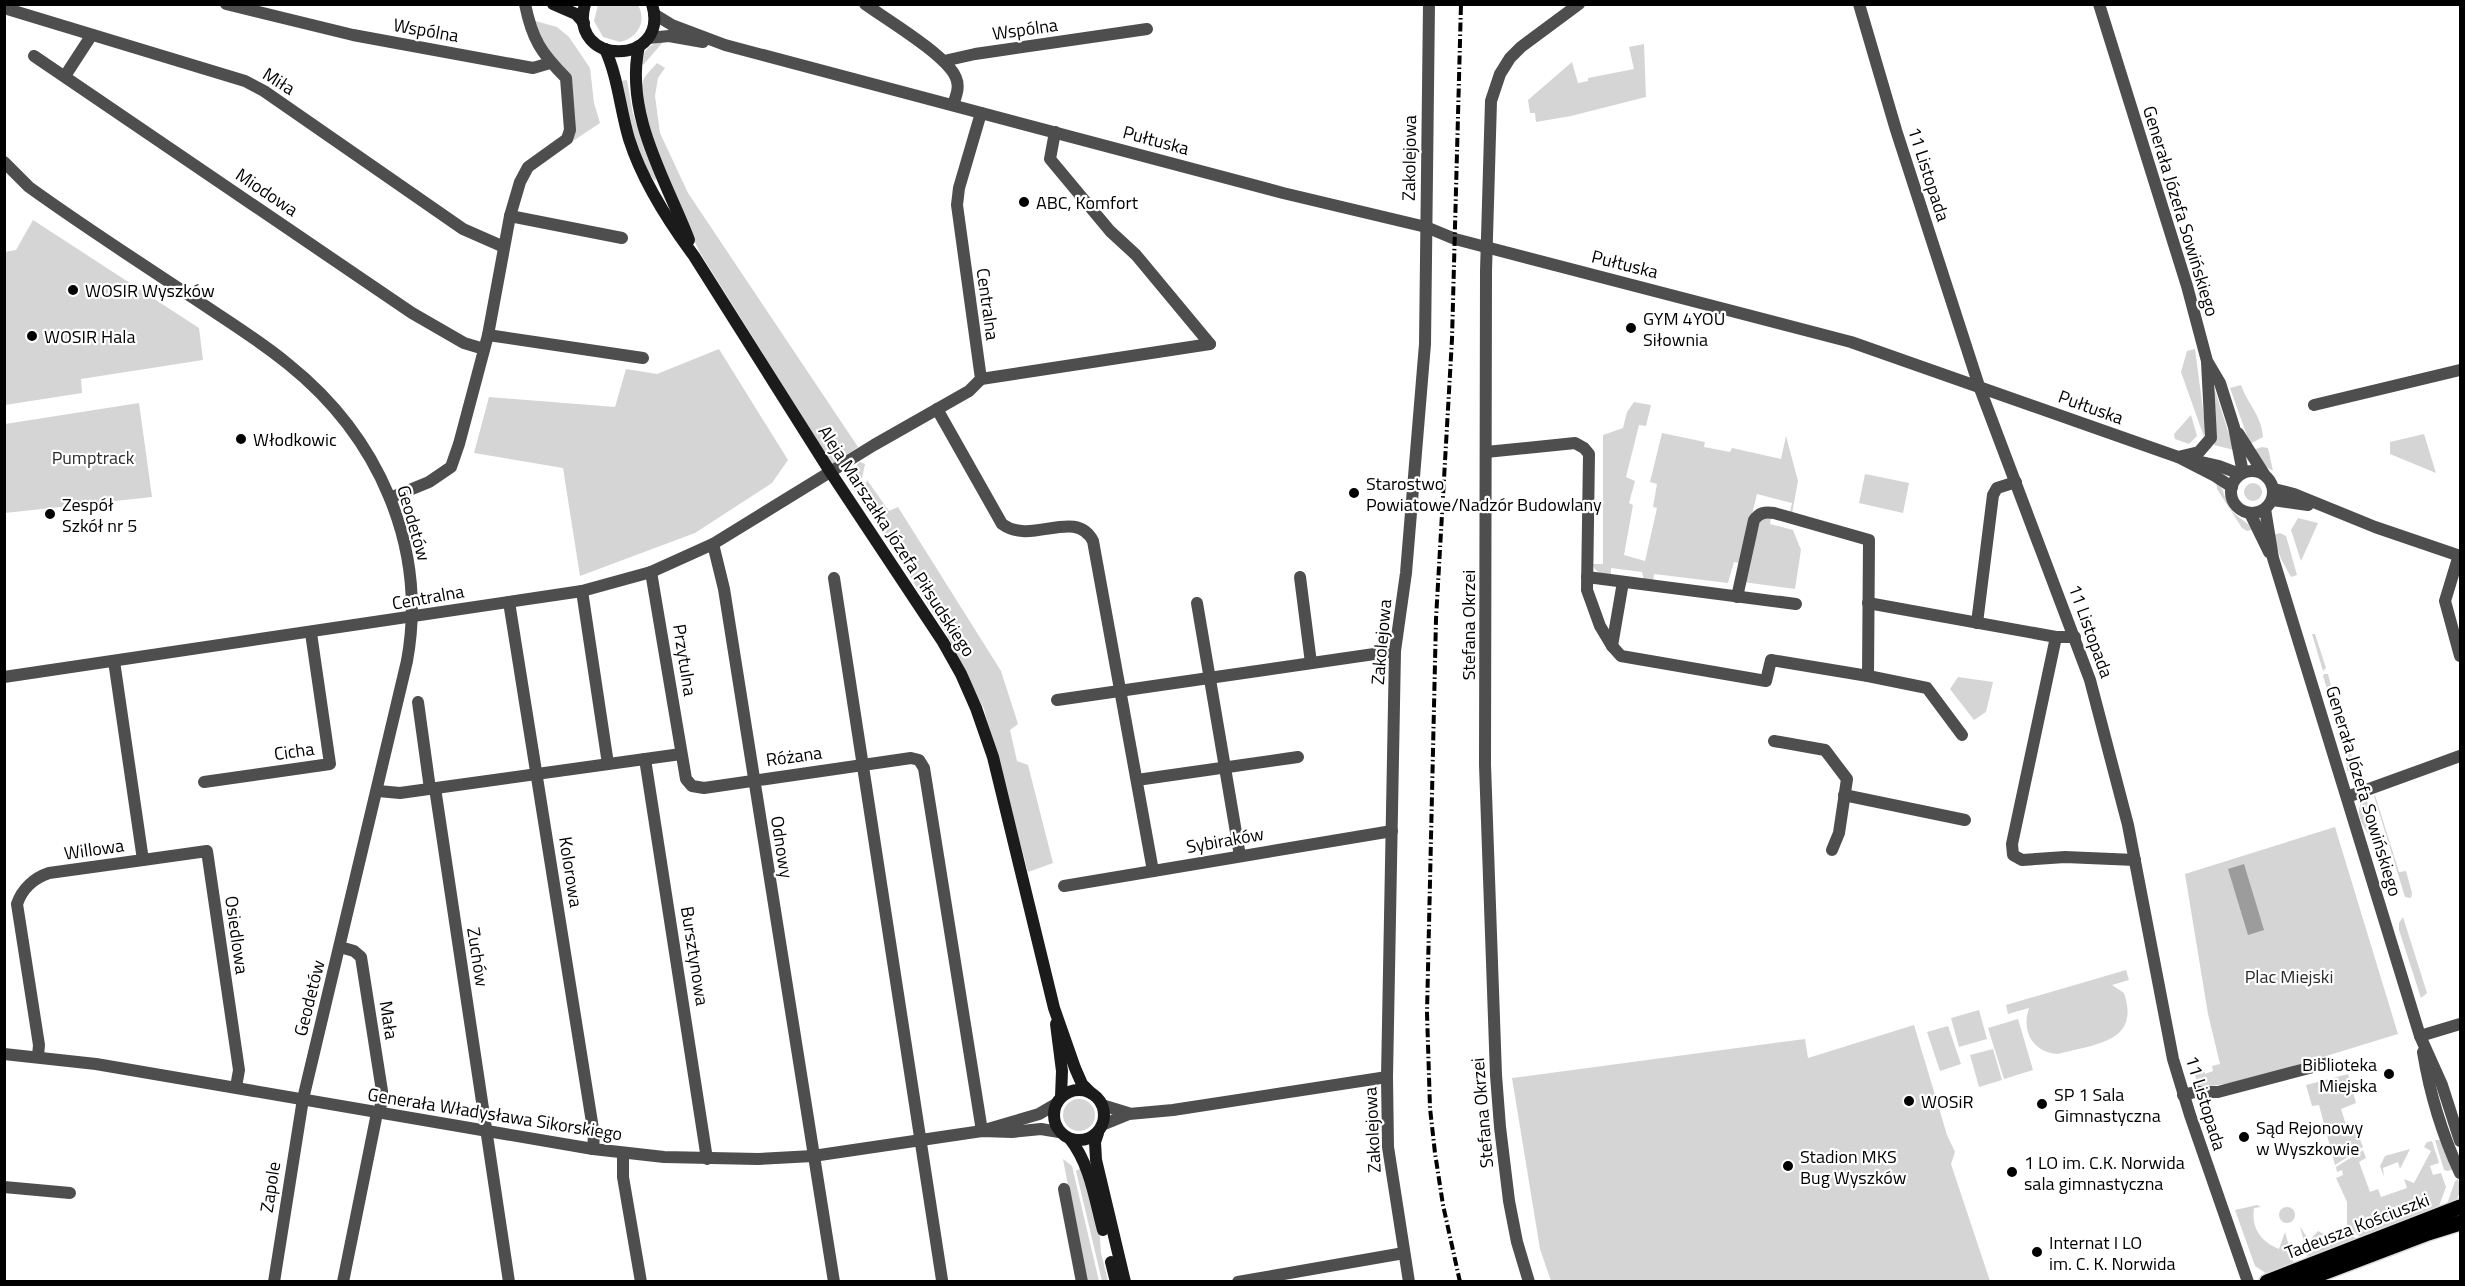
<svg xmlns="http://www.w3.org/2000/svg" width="2465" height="1286" font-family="'Titillium Web',sans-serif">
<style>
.green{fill:#d5d5d5}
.water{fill:#9c9c9c}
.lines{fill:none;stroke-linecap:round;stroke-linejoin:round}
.primary-casing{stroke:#dbdbdb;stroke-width:18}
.minor{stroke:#4e4e4e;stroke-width:12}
.tertiary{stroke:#4e4e4e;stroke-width:12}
.secondary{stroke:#1b1b1b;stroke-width:12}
.primary{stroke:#000;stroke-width:15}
.rail{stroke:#000;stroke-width:4;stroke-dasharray:9 3 1.5 3;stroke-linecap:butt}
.poi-dot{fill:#000;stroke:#fff;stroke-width:2}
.labels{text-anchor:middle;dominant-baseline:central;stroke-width:4.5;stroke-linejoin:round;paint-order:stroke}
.street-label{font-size:18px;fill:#000;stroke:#fff}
.poi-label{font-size:18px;fill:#000;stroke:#fff;text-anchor:start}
.park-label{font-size:18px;fill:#2c2c2c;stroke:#fff}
</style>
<rect width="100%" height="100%" fill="#fff"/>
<g class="green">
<path d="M598,5H638C647,21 638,38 620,42L603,37L594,21Z"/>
<polygon points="532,20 557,27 569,37 590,68 594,103 600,123 567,145 575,134 572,81 548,54"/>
<path d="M664,41L644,64L640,66C643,51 648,44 664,41Z"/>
<polygon points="1644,44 1646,97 1571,116 1536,122 1535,113 1530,113 1528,100 1572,62 1578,83 1588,81 1588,78 1634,69 1629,47"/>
<path d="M657,63L665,68L658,78L655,96L660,133L688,193L858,447L832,464L702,256C687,227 632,109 643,81C645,75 653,68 657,63Z"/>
<path d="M627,80L633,114L656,178L655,181C634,158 627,111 620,81Z"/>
<polygon points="33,220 199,328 203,360 81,379 82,393 5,405 5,252 16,250"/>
<polygon points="719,349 788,460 772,483 695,533 580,576 563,468 474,453 489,397 615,407 626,369 657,374"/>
<polygon points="2195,349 2205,425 2204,437 2181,372 2187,351"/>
<polygon points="2213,384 2234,450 2214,445 2216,437"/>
<path d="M2241,385C2247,403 2262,416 2263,437L2250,444L2230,388Z"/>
<path d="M1634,402L1651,405L1646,426L1639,425L1626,477L1635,481L1629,503L1633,505L1624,555L1645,561L1657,508L1653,507L1657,484L1650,482L1662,433L1705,442L1704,447L1730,452L1732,448L1781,459L1786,436L1798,481L1792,514L1790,512L1792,503L1757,494L1740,563L1734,562L1728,583L1654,574L1653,583L1644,581L1642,572L1611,568V576C1602,574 1596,573 1592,564H1603V435L1623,428L1627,412Z"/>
<polygon points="139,403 152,497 5,513 5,424"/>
<polygon points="2191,415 2197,436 2189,444 2175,439 2174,434"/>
<polygon points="2424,434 2436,473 2390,454 2390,442"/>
<polygon points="2262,447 2268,448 2273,471 2261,463 2253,450"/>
<path d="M860,462L865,464L859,493L856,494C850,484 850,470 860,462Z"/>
<polygon points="1865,474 1909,483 1903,513 1859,503"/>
<polygon points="867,480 889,511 898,507 1001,671 1018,724 1010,730 1017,761 1028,765 1053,863 1028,872 984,709 946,633 861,500"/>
<path d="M2216,480C2225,489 2224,500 2231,510C2237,518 2247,520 2252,530L2247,531L2242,528L2217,489Z"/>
<circle cx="2253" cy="492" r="9"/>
<polygon points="1771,517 1770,524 1793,530 1801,550 1795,589 1743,582 1761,518"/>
<polygon points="2298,518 2318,523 2301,561 2291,530"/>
<polygon points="2280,533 2286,536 2297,575 2291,577 2281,559 2273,535"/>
<polygon points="2312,634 2315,634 2326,668 2323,671"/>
<polygon points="2324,674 2328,674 2337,709 2333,708 2323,676"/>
<polygon points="1958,677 1993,682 1986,712 1974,720 1950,689"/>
<polygon points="2336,713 2340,714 2350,749 2345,748 2335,715"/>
<polygon points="2350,752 2356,763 2352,769 2347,771 2346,753"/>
<polygon points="2375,795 2399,872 2406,871 2412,893 2411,898 2405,897 2374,796"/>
<path d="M2366,798L2378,834L2370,837C2362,823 2352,810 2366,798Z"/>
<polygon points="2335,827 2398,1034 2244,1081 2198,1088 2194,1070 2203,1068 2205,1074 2213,1071 2212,1066 2220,1064 2208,1014 2185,874"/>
<polygon points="2403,917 2427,993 2421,998 2399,930 2399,923"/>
<path d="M2126,970L2129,980L2112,985L2124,993C2141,1043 2094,1044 2058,1054C2033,1053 2021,1031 2029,1008L2008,1014L2006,1005Z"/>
<polygon points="1979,1010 1987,1039 1959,1047 1951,1018"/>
<polygon points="2018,1019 2033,1070 2004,1079 1988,1028"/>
<polygon points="1914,1025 1947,1135 1955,1152 1951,1164 1990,1281 1551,1281 1540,1249 1512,1078 1805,1039 1808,1058"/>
<polygon points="1948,1026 1961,1064 1940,1071 1927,1032"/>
<polygon points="1993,1049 2002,1080 1979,1087 1970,1055"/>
<polygon points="2348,1074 2356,1103 2341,1109 2348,1131 2356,1129 2363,1147 2335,1165 2319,1105 2312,1106 2306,1085"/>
<circle cx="1079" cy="1115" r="16"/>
<polygon points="2435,1140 2440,1140 2454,1169 2448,1171 2444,1170"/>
<polygon points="2432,1141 2439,1163 2430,1166 2433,1175 2441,1173 2446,1187 2438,1209 2362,1238 2347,1228 2347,1202 2336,1178 2343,1175 2342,1170 2337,1172 2336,1167 2363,1150 2366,1158 2359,1162 2370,1192 2378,1189 2381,1197 2407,1188 2404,1179 2414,1183 2431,1151 2424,1147 2427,1142"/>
<polygon points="2410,1149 2400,1169 2398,1162 2383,1168 2384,1177 2380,1166 2385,1156"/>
<polygon points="1063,1159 1072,1166 1099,1281 1086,1281"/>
<polygon points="1081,1168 1099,1225 1101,1253 1108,1281 1102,1281 1076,1171"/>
<path d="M2458,1179C2463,1193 2458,1201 2446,1207L2455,1181Z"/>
<path d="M2257,1205L2261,1207L2254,1208C2251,1228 2261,1242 2279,1249L2285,1232L2294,1264L2267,1274L2255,1266L2235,1210Z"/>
<circle cx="2287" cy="1215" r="8"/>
<polygon points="2300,1226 2309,1241 2318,1231 2333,1239 2338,1228 2357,1239 2308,1258"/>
</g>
<polygon class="water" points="2244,864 2264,930 2248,935 2228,869"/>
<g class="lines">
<defs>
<g id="primary">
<polyline points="2267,1282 2460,1207"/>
<polyline points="2299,1282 2428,1233 2460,1223"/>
</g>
</defs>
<use href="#primary" class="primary-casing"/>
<g class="minor">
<polyline points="226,4 353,35 533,68 550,63"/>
<path d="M865,4C886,19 948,56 956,78C960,87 956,96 953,105"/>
<polyline points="1859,4 1896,130 1979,386 2090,680 2128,825 2173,1059 2190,1115 2248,1282"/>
<polyline points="4,8 245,81 264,91 463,229 504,247"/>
<polyline points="34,56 412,313 464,343 484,349"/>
<polyline points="944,61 975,54 1147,29"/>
<polyline points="65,76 91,36"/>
<polyline points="1055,132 1050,159 1110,231 1136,255 1210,344"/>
<polyline points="510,216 622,238"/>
<polyline points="488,335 643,358"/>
<polyline points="981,379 1210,344"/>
<polyline points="2314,405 2460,370"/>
<path d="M937,409L1002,524C1032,546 1075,507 1093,541L1153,871"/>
<path d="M1486,452L1575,443L1584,448L1589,454L1587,590L1600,626L1612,646L1621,656L1766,681L1771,660L1868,676L1869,540L1774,513C1765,512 1760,512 1754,520L1737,597"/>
<path d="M390,498L429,482L451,467L459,444L488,335L510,216L520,182L528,167L567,139L570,130L566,78C541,53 532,39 525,4"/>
<polyline points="713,544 724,589 834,1282"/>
<polyline points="2459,555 2445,601 2460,656"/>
<polyline points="651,572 686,779 692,786 704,788 911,758 919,760 924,768 982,1131"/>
<polyline points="1300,577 1311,663"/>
<polyline points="1587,577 1796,604"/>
<polyline points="834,578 942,1280"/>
<polyline points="582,591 608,764"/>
<polyline points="509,602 594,1135 593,1149"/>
<polyline points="1197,603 1240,856"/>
<polyline points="1868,603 2056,637 2075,637"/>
<polyline points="1977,623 1993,495 1997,488 2016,482"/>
<polyline points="2056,637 2012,844 2013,855 2022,860 2065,857 2135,860"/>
<polyline points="1612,646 1623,582"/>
<polyline points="1868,676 1927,688 1962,735"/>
<polyline points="4,677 582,591 651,572 713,544 874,445 969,391 981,379 957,205 959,188 981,113"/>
<polyline points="1057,700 1395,651"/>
<polyline points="418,702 430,789"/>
<polyline points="1774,741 1825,750 1847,779 1839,833 1832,850"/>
<polyline points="645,759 707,1159"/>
<polyline points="1137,780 1298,757"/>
<polyline points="204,782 330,764 311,633"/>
<polyline points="435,788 509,1282"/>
<polyline points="378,791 400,793 681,754"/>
<polyline points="1844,795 1965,820"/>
<polyline points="2347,797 2460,756"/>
<polyline points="143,860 207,851 239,1070 236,1087"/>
<polyline points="1064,886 1392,831"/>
<polyline points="340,947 354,951 361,957 382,1091 380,1113"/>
<polyline points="2420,1036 2460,1024"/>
<path d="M38,1056L39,1045L17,904C22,889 34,878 49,873L143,860L114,661"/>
<polyline points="2183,1095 2195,1092 2218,1092 2328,1063"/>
<polyline points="1102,1105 1128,1113"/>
<polyline points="1102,1125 1129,1114 1173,1110 1387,1077"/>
<polyline points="623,1153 623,1177 641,1282"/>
<polyline points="4,1187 70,1193"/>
<polyline points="1064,1189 1082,1282"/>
<polyline points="343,1282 377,1113"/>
<polyline points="1238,1282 1404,1253"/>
<polyline points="1409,1282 1388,1147 1387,1077 1395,651 1406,573 1425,344 1429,4"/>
</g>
<g class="tertiary">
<polyline points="2099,4 2187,286 2207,361 2220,383 2234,427 2243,473"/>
<polyline points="654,14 672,25 725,45 1283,193 1426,227 1455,239 1851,342 2178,457 2215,476 2232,487"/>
<polyline points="648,38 669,36 703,42"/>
<path d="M4,162L29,187C83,226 139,262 195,299C226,320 259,340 288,364C378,436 428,546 407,661L303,1099L274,1282"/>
<polyline points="2238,433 2264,474"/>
<polyline points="2178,457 2199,452 2211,438 2207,362"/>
<polyline points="2197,461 2219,466 2240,474"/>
<circle cx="2252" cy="492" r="21"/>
<polyline points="2274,489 2294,494 2375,527 2460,556"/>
<polyline points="2272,500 2308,505"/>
<polyline points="2265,509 2273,558 2420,1036 2442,1085 2460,1141"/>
<polyline points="2250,513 2269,552"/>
<path d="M2423,1052C2430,1095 2442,1134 2460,1173"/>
<polyline points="4,1054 96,1064 593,1149 664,1157 758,1159 813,1156 982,1131 1012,1132 1041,1129 1059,1132"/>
<polyline points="988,1129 1039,1114 1056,1104"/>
<polyline points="1529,1282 1517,1242 1509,1201 1500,1127 1496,1075 1485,765 1486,271 1491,101 1500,74 1510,58 1521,47 1579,4"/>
</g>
<g class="secondary">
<polyline points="553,4 576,14 584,23"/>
<path d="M585,4C567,67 671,67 652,4"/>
<path d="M639,46C624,114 666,180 689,240"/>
<path d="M605,49C618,77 620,109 629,139C642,180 668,221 694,256L831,473L943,642L961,674L976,708L993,757L1054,1008L1075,1068L1082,1084L1091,1093"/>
<polyline points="1056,1024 1062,1071 1061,1097"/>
<circle cx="1079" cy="1115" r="25"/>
<polyline points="1098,1133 1095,1142 1096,1160 1125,1282"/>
<path d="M1070,1139C1090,1164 1095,1200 1103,1230"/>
<polyline points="1111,1262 1116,1282"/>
</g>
<use href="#primary" class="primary"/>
<polyline class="rail" points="1460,1282 1443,1205 1435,1153 1430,1108 1427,1013 1436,619 1452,339 1461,4"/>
</g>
<g class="poi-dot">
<circle cx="1024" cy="202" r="6"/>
<circle cx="73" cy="290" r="6"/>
<circle cx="1631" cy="328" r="6"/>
<circle cx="32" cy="336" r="6"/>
<circle cx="241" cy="439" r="6"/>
<circle cx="1354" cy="493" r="6"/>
<circle cx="50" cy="514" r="6"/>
<circle cx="2389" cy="1074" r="6"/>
<circle cx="1909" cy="1101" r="6"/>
<circle cx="2042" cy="1104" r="6"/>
<circle cx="2244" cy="1137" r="6"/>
<circle cx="1788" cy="1166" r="6"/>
<circle cx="2012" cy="1172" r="6"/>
<circle cx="2037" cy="1252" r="6"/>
</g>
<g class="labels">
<g class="street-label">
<text transform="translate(1025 29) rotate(-8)">Wspólna</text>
<text transform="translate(426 30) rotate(10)">Wspólna</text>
<text transform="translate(279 81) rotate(32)">Miła</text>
<text transform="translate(1156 140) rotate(15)">Pułtuska</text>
<text transform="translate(1409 158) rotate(-89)">Zakolejowa</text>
<text transform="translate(1929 174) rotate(72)">11 Listopada</text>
<text transform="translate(267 192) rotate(34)">Miodowa</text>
<text transform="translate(2181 211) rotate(73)">Generała Józefa Sowińskiego</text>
<text transform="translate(1625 264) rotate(14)">Pułtuska</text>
<text transform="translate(988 304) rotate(82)">Centralna</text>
<text transform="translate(2091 407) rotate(20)">Pułtuska</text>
<text transform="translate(414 523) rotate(74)">Geodetów</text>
<text transform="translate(897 541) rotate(57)">Aleja Marszałka Józefa Piłsudskiego</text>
<text transform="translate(428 597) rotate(-10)">Centralna</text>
<text transform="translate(1468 625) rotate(-90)">Stefana Okrzei</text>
<text transform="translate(2091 631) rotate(70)">11 Listopada</text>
<text transform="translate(1381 642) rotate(-85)">Zakolejowa</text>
<text transform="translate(685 660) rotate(81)">Przytulna</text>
<text transform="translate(294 751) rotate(-8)">Cicha</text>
<text transform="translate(794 756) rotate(-8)">Różana</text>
<text transform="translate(2364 791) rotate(73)">Generała Józefa Sowińskiego</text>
<text transform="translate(1225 840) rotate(-10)">Sybiraków</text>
<text transform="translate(782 847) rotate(81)">Odnowy</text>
<text transform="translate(94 849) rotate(-8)">Willowa</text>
<text transform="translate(571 872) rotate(81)">Kolorowa</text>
<text transform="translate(237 935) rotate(82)">Osiedlowa</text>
<text transform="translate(695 956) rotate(81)">Bursztynowa</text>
<text transform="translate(478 957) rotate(81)">Zuchów</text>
<text transform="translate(309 998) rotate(-76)">Geodetów</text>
<text transform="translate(389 1020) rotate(81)">Mała</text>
<text transform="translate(2206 1103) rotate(73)">11 Listopada</text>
<text transform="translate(1482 1113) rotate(-95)">Stefana Okrzei</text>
<text transform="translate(495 1114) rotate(9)">Generała Władysława Sikorskiego</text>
<text transform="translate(1372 1130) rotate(-93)">Zakolejowa</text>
<text transform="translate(270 1187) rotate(-81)">Zapole</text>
<text transform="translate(2357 1226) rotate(-21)">Tadeusza Kościuszki</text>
</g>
<g class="poi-label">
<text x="1036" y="202">ABC, Komfort</text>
<text x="85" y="290">WOSIR Wyszków</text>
<text x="1643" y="318">GYM 4YOU<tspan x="1643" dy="21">Siłownia</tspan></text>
<text x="44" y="336">WOSIR Hala</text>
<text x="253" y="439">Włodkowic</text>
<text x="1366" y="483">Starostwo<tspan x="1366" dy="21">Powiatowe/Nadzór Budowlany</tspan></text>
<text x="62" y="504">Zespół<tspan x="62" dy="21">Szkół nr 5</tspan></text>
<text x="2377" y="1064" text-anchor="end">Biblioteka<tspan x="2377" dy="21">Miejska</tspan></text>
<text x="2054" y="1094">SP 1 Sala<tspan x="2054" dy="21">Gimnastyczna</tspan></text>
<text x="1921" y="1101">WOSiR</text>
<text x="2256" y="1127">Sąd Rejonowy<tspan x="2256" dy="21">w Wyszkowie</tspan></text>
<text x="1800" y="1156">Stadion MKS<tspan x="1800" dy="21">Bug Wyszków</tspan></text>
<text x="2024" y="1162">1 LO im. C.K. Norwida<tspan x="2024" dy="21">sala gimnastyczna</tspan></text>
<text x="2049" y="1242">Internat I LO<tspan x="2049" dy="21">im. C. K. Norwida</tspan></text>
</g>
<g class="park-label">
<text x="93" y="457">Pumptrack</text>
<text x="2289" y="976">Plac Miejski</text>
</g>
</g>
<rect width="2465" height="1286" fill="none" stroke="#000000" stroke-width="12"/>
</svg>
